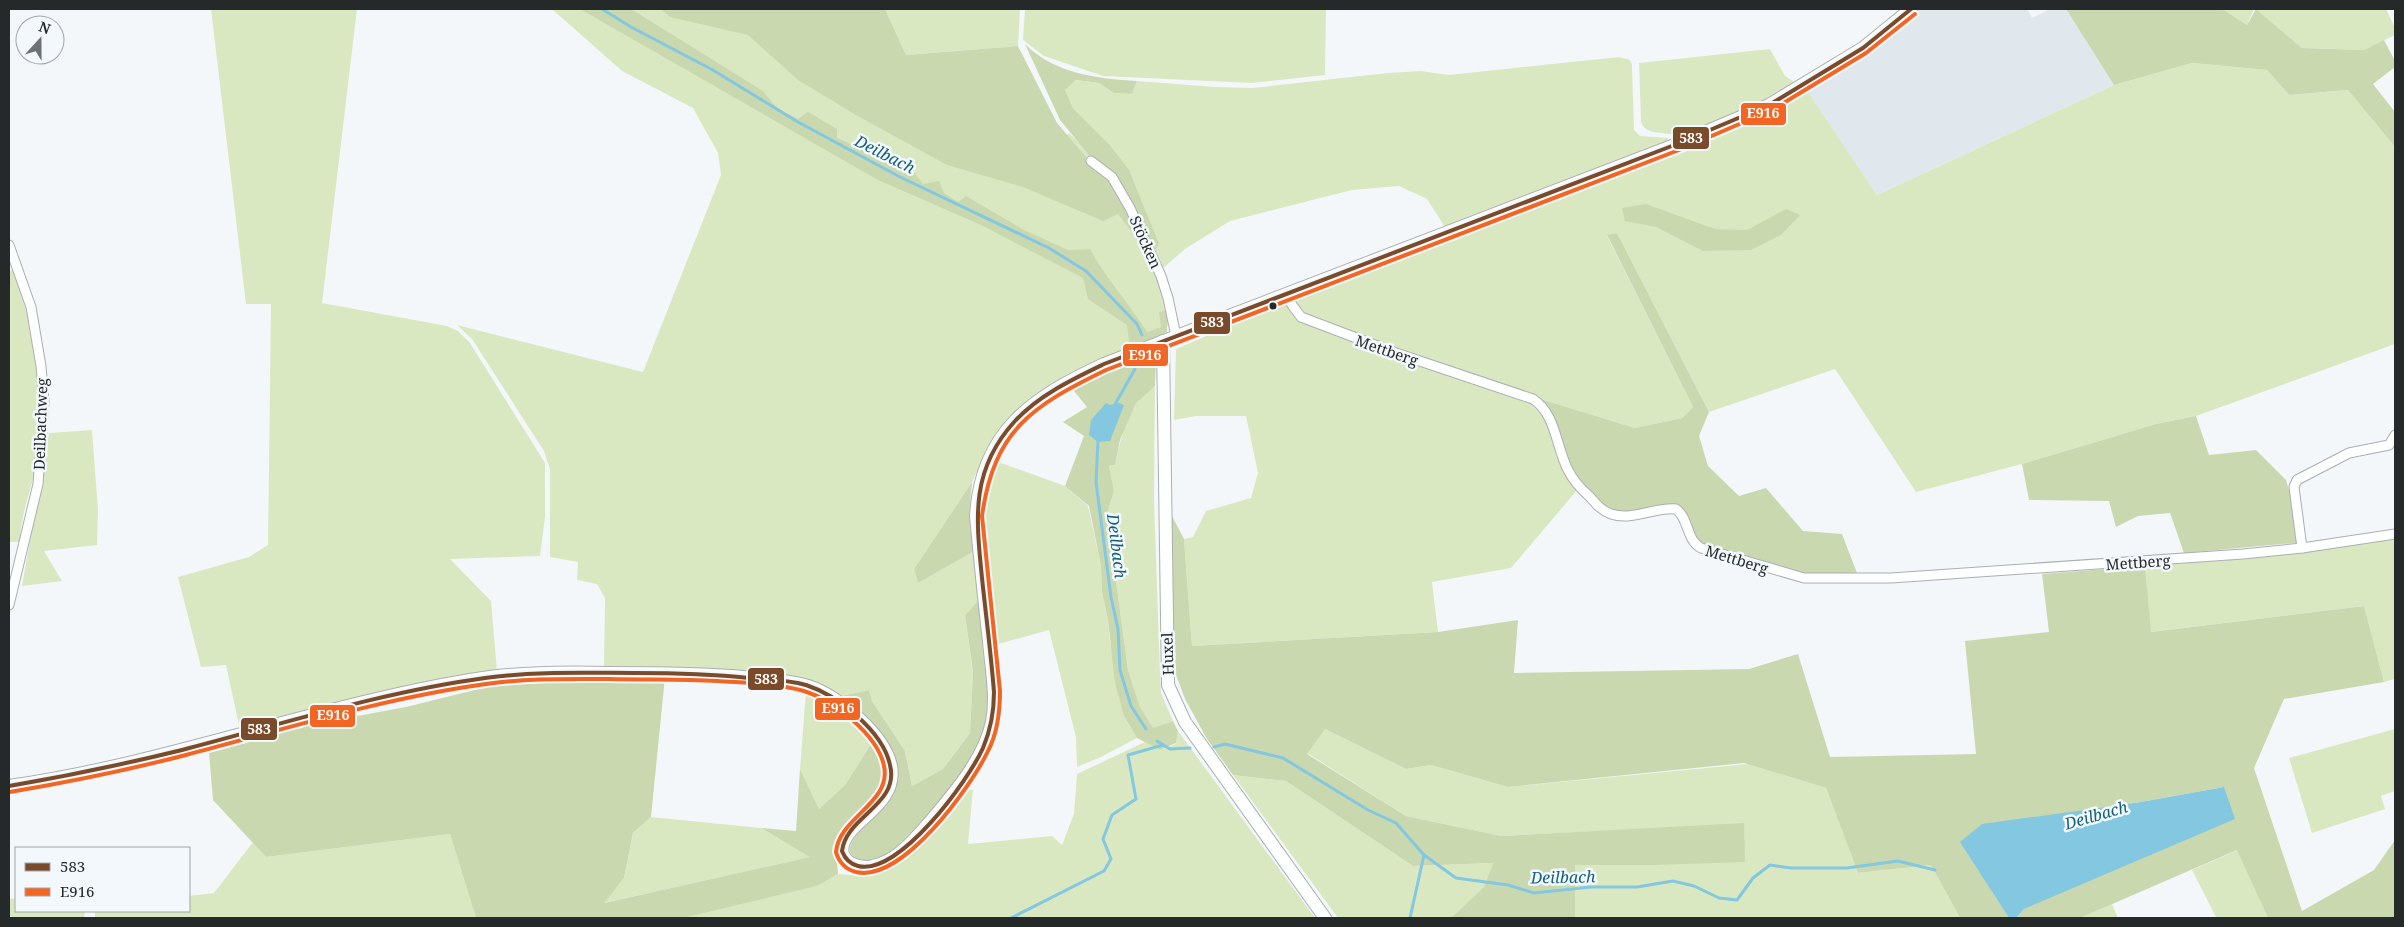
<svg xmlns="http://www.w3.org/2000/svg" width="2404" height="927" font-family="'Noto Serif',serif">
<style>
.built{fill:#e0e8ee}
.green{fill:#dae8c1}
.forest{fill:#cad8b0}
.water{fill:#83c7e0}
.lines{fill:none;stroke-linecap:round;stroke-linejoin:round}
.stream{stroke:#83c7e0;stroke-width:3}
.street-casing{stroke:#acafb1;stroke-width:11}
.secondary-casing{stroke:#acafb1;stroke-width:14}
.street{stroke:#fdfefe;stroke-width:9}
.secondary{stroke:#fdfefe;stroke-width:12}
.bus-1-casing{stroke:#f2f8fc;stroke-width:8}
.bus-2-casing{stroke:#f2f8fc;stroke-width:8}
.bus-1{stroke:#7a4b2a;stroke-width:4}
.bus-2{stroke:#f26522;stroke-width:4}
.bus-dot{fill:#26292a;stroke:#f2f8fc;stroke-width:2}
.labels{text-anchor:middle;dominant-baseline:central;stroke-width:5;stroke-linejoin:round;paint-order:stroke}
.street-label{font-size:15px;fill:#26292a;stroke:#f2f8fc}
.water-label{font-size:16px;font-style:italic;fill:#156079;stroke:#f2f8fc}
.line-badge{stroke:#f2f8fc;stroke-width:2}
.badge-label{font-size:14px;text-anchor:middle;font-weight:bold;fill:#fff}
</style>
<rect width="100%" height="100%" fill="#f4f7fa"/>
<polygon class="built" points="1919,9 2027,9 2032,18 2050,9 2066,9 2114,85 1877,195 1806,89 1864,52"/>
<g class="green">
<polygon points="211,9 357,9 322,303 447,326 458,331 470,343 545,463 545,517 540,556 450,559 491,601 497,671 240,730 226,665 201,667 178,577 249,557 268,545 271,304 246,304"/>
<polygon points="552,9 580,9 590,14 587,9 726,9 974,133 1070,134 1110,172 1175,316 1168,326 1129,341 1130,349 1070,375 1024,404 996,434 972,482 914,569 918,583 973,552 979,600 965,615 973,674 970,733 943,769 912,786 905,751 872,701 869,690 841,696 750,673 604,666 605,598 597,584 577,580 578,562 550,557 550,469 544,451 472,339 457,325 643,372 721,175 718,153 693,108 622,71"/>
<polygon points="885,9 1020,9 1018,46 906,55"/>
<polygon points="1025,9 1326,9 1325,75 1252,83 1103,76 1044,56 1023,40"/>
<polygon points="2222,9 2254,9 2247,25"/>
<polygon points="2256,9 2386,9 2395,28 2395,35 2364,50 2302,48"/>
<path d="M1770,49L1785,76L1796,83L1753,106L1678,137C1666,130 1646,137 1641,122L1639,63Z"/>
<polygon points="1619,57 1630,60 1632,65 1634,130 1640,136 1667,138 1670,140 1445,227 1427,199 1399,186 1352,190 1230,221 1185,249 1161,270 1109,144 1073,108 1065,90 1076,80 1099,83 1114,93 1132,94 1137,81 1216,87 1253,88 1388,73 1421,71 1449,75"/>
<polygon points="2192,63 2267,70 2289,95 2348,90 2395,147 2395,344 2196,416 2156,424 2022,464 1916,492 1835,369 1709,412 1617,233 1607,236 1693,407 1682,418 1635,428 1534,397 1400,352 1303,316 1292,297 1705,140 1806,89 1877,195 2114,85"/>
<path d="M13,270C35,329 46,396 37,459C33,487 20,514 20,542H9V271Z"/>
<polygon points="1287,301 1300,319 1532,400 1540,406 1578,489 1511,568 1432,582 1438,632 1192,646 1184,539 1193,537 1206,511 1251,498 1258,473 1246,416 1196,416 1174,420 1176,349"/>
<path d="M1155,386L1154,500L1160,674L1161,693L1173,721L1153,729L1140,707L1128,670L1107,514L1114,491L1109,466L1115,465C1118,449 1129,406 1141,394C1145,391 1151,389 1155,386Z"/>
<polygon points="92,430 98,510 97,545 44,551 62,581 22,586 49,433"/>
<polygon points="993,460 1065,486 1088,506 1101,566 1102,592 1108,620 1110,641 1124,716 1137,738 1101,757 1077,767 1076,737 1049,630 995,645 980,498"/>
<polygon points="2395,539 2395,679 2384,682 2364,606 2150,632 2145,566 2300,553"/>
<path d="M806,691C832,704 852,720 873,741L845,785L819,809L800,769Z"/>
<polygon points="1325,729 1406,769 1431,765 1508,787 1748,764 1826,788 1858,873 1931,865 1960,918 1574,918 1575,865 1655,865 1744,824 1501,836 1406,816 1307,753"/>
<polygon points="2395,729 2395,791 2381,796 2385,809 2312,833 2289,758"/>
<polygon points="1178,731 1315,918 684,918 816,886 838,874 862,876 885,869 901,860 913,849 961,794 973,789 968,844 1052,836 1062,845 1074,814 1077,774 1145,742 1160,750 1176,744"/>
<polygon points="1233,775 1286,781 1413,866 1493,863 1484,887 1451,918 1338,918"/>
<polygon points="651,817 761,828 811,857 603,903 624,878 633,833"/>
<polygon points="450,834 476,918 95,918 95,911 189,911 189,896 214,893 253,842 266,857"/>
<polygon points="2238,850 2268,918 2215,918 2216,917 2192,870"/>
<polygon points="16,898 16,911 85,911 84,918 9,918 9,899"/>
<polygon points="2112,904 2118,918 2080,918"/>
</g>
<g class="forest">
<path d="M580,9H631L763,91L777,108L798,119L808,112L837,129V138L913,171L923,184L939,181L944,193L958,202L966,196L1024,230L1068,250L1090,249C1106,279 1129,303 1147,332L1161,327L1159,312L1167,310V332L1130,349L1127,325L1088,299L1083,278L981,225L878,180Z"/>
<polygon points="661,9 885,9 906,55 1018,46 1057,123 1091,163 1110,178 1149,254 1118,214 1103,221 1023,187 947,165 856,115 798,80 748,35 670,17"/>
<polygon points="2066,9 2222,9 2247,25 2256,9 2302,48 2364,50 2384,40 2395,61 2395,67 2373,84 2395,112 2395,147 2348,90 2289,95 2267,70 2192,63 2114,85"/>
<path d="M1025,44C1053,73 1098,79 1137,81L1132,94L1114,93L1099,83L1076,80L1065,90L1073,108L1109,144L1129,170L1159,244L1152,253L1132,207L1060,120Z"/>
<polygon points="1646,204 1715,229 1747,230 1786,209 1800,215 1781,235 1751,250 1703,251 1656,227 1625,221 1622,208"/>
<path d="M1617,233L1709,412L1699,436L1708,466L1739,496L1766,488L1803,531L1842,534L1857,573L1799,575L1704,547L1696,541L1684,512L1612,511C1576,494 1551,432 1534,397L1635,428L1682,418L1693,407L1607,235Z"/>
<polygon points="1152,354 1156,362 1155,386 1136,403 1120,440 1115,465 1109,466 1114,491 1107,514 1128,670 1140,707 1153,728 1173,721 1178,731 1176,743 1160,750 1137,738 1124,716 1115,683 1108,620 1102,592 1101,566 1089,506 1065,486 1084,436 1063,422 1087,407 1070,386 1104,370"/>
<polygon points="2196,416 2209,455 2256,450 2286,480 2304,542 2184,553 2170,513 2138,516 2116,527 2109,501 2029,500 2022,464 2156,424"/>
<polygon points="972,482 969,515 973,552 918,583 914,569"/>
<polygon points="1171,514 1184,539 1192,646 1438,632 1518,620 1514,673 1749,669 1798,654 1830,757 1976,754 1965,641 2049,632 2042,574 2145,566 2151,632 2364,606 2384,682 2284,699 2254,768 2302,911 2374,870 2395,840 2395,918 2268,918 2237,850 2080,918 2016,918 2024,909 2224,787 2135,803 1961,842 2009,918 1960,918 1931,865 1858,873 1826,788 1744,763 1508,787 1431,765 1406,769 1325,729 1307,754 1406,816 1501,836 1744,823 1745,862 1655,865 1575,865 1575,918 1451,918 1484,887 1493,863 1413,866 1286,781 1233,775 1207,739 1185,699 1176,675 1170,647"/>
<path d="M979,600C981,623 982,646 985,668C987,680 990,694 990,706C988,722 980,742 972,756C959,778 884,885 853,857C840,845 870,822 877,814C884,805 891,788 895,777C905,749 858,713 841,696L869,690L872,701L905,751L912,786L943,769L970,733L973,672L965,615Z"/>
<path d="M665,677L651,817L633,833L624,878L604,903L810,857L761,828L796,831L800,769L819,809L845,785L873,741C901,781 877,798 851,828C847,833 841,838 838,843C834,853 838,864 838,874L817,886L684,918H476L450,834L266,857L213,800L209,753L314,724L406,707L491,686Z"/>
</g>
<g class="water">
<polygon points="1106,403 1110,405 1119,403 1124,405 1110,441 1098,442 1089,435 1091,420"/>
<polygon points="2224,787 2235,819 2024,909 2016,918 2009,918 1960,842 1982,824 2135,803"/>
</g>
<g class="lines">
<g class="stream">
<polyline points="602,9 631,27 711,69 798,122 900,177 1049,248 1086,271 1137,324 1142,335"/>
<polyline points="1113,408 1135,369"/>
<polyline points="1098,440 1096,482 1111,597 1118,629 1120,670 1131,706 1146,729"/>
<polyline points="1157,741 1170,749 1190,748"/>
<polyline points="1214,747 1225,744 1283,758 1368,810 1396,823 1424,855 1456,878 1508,885 1534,893 1591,887 1637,887 1673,881 1694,886 1719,898 1737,900 1753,878 1770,865 1791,868 1847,868 1898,861 1935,870"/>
<polyline points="1011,918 1104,871 1111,859 1103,839 1112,815 1136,799 1128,755 1163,745"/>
<polyline points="1410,918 1424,855"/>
</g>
<defs>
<g id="street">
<polyline points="1091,161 1112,177 1130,208 1161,276 1168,298 1176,336"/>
<polyline points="9,245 31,307 41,366 44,402 38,484 9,605"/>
<path d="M1286,293L1292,305L1301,317L1396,353L1533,399C1556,414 1556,447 1568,470C1573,480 1582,490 1590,497C1596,504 1602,511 1611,514C1633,521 1654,507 1676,509C1689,518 1686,540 1701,548L1804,578H1891L2243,554L2302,548L2395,534"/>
<polyline points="2302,548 2294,487 2297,480 2349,453 2389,445 2395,435"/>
</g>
<g id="secondary">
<polyline points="1163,341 1168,685 1185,722 1325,918"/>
<path d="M9,786C165,764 314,706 470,680C515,672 563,672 610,673C654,673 698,673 743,677C765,679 788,680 808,686C838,696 884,734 891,766C898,805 849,820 843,845C838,863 860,869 873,866C899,861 918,835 935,816C958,788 984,758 992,722C997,696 991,667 989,641C984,599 980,558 976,516C981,431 1033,397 1104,364L1677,144L1769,105L1863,48L1911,9"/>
</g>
</defs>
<use href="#street" class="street-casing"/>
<use href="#secondary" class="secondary-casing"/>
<use href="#street" class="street"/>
<use href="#secondary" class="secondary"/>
<defs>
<path id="bus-1" d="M9,786C67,776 125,764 182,750C282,724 382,692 485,678C535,671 585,673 635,673C673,673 711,674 749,678C768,679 788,680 806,685C837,695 883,731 890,765C900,805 846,816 842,851C845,859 850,864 858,866C899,876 968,781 983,748C991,729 994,712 994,692C991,654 986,616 982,578C976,518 970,470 1015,421C1039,395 1073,379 1104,364L1677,144L1769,105L1863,48L1911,9"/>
<path id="bus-2" d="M10,792C69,782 128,770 186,755C285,729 384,698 486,684C527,678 568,679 609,679C645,680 681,679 717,681C745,683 777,683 804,691C833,700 878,735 884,766C892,803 839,817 836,852C839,863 845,869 856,872C902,883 971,787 988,751C998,732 1000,712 1000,691L982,516C994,430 1032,406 1106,370L1679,150L1772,110L1866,53L1915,14"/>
</defs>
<use href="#bus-1" class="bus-1-casing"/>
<use href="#bus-2" class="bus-2-casing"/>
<use href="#bus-1" class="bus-1"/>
<use href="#bus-2" class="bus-2"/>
</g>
<circle class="bus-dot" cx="1273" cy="306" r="4.5"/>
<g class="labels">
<g class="street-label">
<text transform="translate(1146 242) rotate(66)">Stöcken</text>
<text transform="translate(1387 350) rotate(19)">Mettberg</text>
<text transform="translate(40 424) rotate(-88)">Deilbachweg</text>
<text transform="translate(1737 559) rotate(17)">Mettberg</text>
<text transform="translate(2138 562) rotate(-4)">Mettberg</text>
<text transform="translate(1167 654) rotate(-92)">Huxel</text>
</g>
<g class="water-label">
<text transform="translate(885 154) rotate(27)">Deilbach</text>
<text transform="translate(1117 546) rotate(83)">Deilbach</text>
<text transform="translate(2096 815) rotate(-16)">Deilbach</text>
<text transform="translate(1563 877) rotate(-1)">Deilbach</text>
</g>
</g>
<g class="line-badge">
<rect x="1740" y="102" width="47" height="24" rx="5" fill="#f26522"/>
<rect x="1672" y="126" width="38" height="24" rx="5" fill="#7a4b2a"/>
<rect x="1193" y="311" width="38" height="24" rx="5" fill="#7a4b2a"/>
<rect x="1122" y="343" width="47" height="24" rx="5" fill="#f26522"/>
<rect x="747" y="667" width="38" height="24" rx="5" fill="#7a4b2a"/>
<rect x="814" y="697" width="47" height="24" rx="5" fill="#f26522"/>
<rect x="309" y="704" width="47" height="24" rx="5" fill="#f26522"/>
<rect x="240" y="717" width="38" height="24" rx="5" fill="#7a4b2a"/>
</g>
<g class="badge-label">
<text x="1763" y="118">E916</text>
<text x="1691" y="143">583</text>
<text x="1212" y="327">583</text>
<text x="1145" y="360">E916</text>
<text x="766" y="684">583</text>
<text x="838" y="713">E916</text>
<text x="333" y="720">E916</text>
<text x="259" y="734">583</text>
</g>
<rect width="2404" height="927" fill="none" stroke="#26292a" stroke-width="20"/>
<rect x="15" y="847" width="175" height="65" fill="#f2f8fc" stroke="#a0a5a8"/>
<rect x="25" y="863" width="25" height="8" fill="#7a4b2a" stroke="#a0a5a8"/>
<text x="60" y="872" font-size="15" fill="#26292a">583</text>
<rect x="25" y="888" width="25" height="8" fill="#f26522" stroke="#a0a5a8"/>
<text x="60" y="897" font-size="15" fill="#26292a">E916</text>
<g transform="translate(40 40) rotate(21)"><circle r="24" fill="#f2f8fc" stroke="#a0a5a8"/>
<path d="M0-4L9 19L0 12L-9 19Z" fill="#6e7173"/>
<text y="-8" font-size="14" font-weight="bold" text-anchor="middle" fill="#26292a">N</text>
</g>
</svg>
